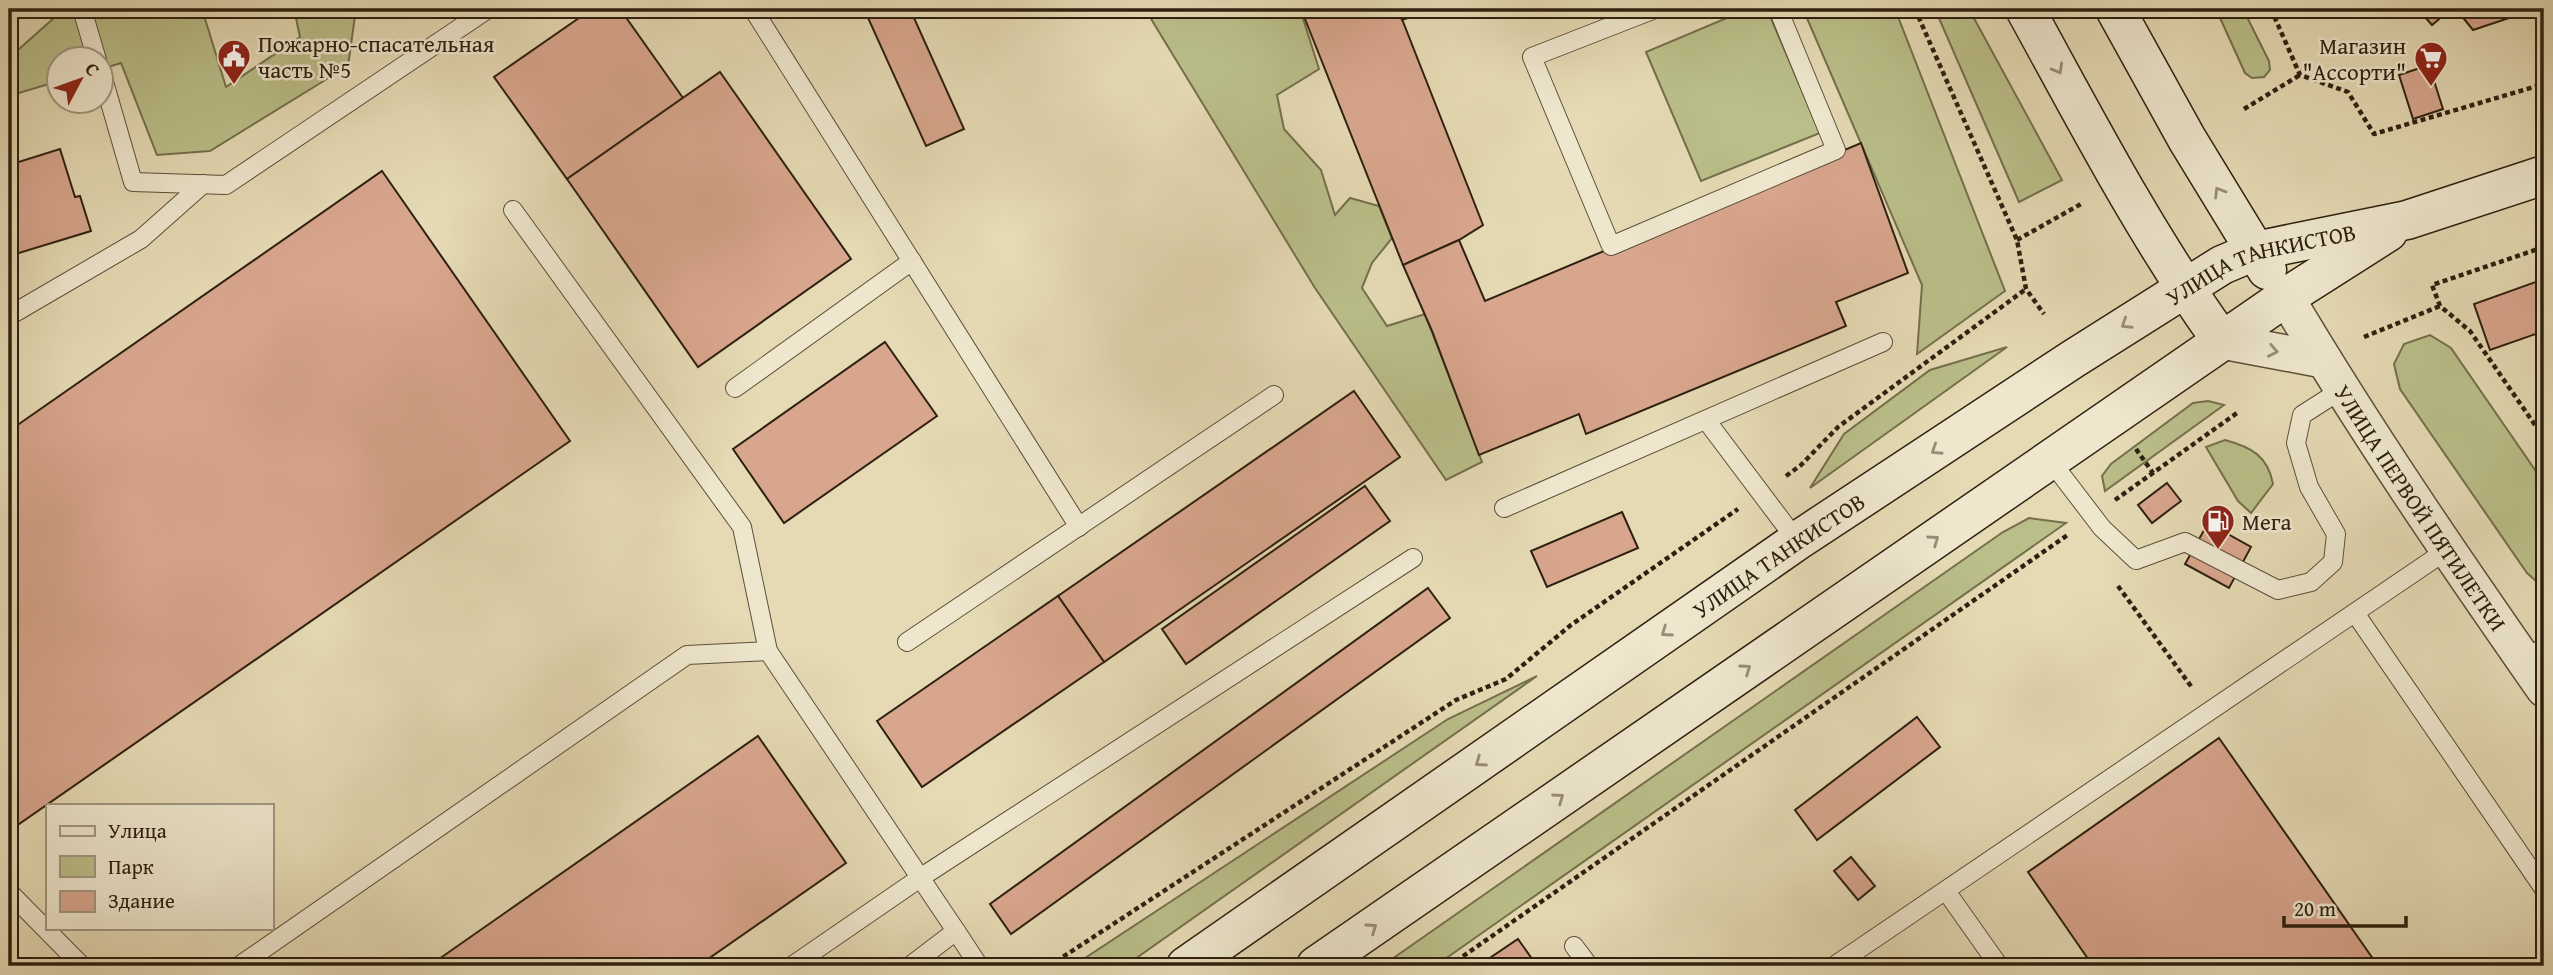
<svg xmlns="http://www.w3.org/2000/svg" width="2553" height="975" font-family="'Gentium Book Plus',serif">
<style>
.green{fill:#babe89;stroke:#746f4c;stroke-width:2}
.building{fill:#d8a68d;stroke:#2e2010;stroke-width:2}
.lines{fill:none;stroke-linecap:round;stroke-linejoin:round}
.lane-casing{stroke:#5c4e39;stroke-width:20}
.street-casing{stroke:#5c4e39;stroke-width:38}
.secondary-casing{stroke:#2e2010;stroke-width:41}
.path{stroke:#2e2010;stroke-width:4.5;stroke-dasharray:5 3.5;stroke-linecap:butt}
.lane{stroke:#eee7ce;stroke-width:18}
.street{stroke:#eee7ce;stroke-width:35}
.secondary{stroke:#eee7ce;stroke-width:38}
.oneway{stroke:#988d78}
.labels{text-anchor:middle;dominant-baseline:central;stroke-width:5;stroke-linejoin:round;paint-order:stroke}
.poi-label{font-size:23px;fill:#2e2010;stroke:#eee7ce;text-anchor:start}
.street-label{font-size:23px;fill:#2e2010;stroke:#eee7ce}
</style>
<rect width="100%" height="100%" fill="#e5dab4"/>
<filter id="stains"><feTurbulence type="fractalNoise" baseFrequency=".00286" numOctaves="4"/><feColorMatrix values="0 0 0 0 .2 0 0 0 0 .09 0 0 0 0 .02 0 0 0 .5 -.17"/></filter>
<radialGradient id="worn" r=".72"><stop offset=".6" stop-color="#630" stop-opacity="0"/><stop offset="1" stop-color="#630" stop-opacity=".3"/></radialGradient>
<g class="green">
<polygon points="64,9 202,9 226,87 300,37 294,9 356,9 348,66 210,151 157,155 121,63 102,69 102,60 60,60 59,81 9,96 9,58"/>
<polygon points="1145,9 1300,9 1319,69 1277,95 1284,129 1321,170 1335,215 1350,198 1379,206 1392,238 1372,263 1362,288 1387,326 1425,314 1482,462 1446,480 1315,288"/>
<polygon points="1748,9 1767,9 1820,133 1701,181 1646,52"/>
<polygon points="1803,9 1895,9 2005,291 1917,354 1922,285"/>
<polygon points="1935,9 1969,9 2062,180 2019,202"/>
<polygon points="2216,9 2243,9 2269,61 2270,70 2264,77 2252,78 2245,73"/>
<polygon points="2430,335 2451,348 2544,483 2544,588 2527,573 2400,389 2394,364 2404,344"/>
<polygon points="2007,347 1810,488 1844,434 1930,370"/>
<polygon points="2208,401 2224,405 2105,491 2102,476 2111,464 2193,403"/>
<path d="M2225,440C2251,447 2268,456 2273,484L2251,513L2238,501L2206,447Z"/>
<polygon points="2029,518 2066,523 1435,966 1382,966 2003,532"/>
<polygon points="1537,676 1125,966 1073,966 1448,719"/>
</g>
<g class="building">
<polygon points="592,9 620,9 683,98 567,179 494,77"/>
<polygon points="864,9 910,9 964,129 926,146"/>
<polygon points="1301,9 1398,9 1483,225 1459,240 1403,265"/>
<polygon points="1398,9 1434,9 1402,20"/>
<polygon points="2418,9 2451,9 2432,25"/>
<polygon points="2456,9 2536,9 2473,30"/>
<polygon points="2429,65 2443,109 2413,119 2399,75"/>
<polygon points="720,72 851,259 698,367 567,179"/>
<polygon points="1861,143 1908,273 1836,302 1846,326 1586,434 1579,414 1479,455 1432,331 1403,265 1459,240 1485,301"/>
<polygon points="60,149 75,197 80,196 91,231 9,256 9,165"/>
<polygon points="382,171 570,441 9,831 9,431"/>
<polygon points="2544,279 2544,331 2490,350 2474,304"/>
<polygon points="885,342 937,416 784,523 733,449"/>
<polygon points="1354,391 1400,457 1104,662 1058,596"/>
<polygon points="2167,483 2181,501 2152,523 2138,505"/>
<polygon points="1365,486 1390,521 1186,664 1162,629"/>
<polygon points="1622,512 1638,548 1547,587 1531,551"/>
<polygon points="2208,523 2251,547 2229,588 2185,564"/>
<polygon points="1428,588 1450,618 1011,934 990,904"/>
<polygon points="1058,596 1104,662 922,787 877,721"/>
<polygon points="1917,717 1940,747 1817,840 1795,810"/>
<polygon points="758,736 846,863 698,966 429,966"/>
<polygon points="2219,738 2378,966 2093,966 2028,872"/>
<polygon points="1851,857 1875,886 1858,900 1834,871"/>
<polygon points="1518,939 1537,966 1478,966"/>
</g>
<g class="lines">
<defs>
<g id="lane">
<polyline points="82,9 97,60"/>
<polyline points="753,9 1079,527"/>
<polyline points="1655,9 1532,57 1611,246 1836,150 1778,9"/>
<polyline points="102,75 133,182 226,185 488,9"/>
<polyline points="513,210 742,527 768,651 956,931"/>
<polyline points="9,316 141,239 203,184"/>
<polyline points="735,388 912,261"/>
<polyline points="1706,420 1797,541"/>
<polyline points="2050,460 2102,528 2136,560 2185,542 2278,590 2311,582 2333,562 2336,534 2309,487 2296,443 2302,415 2341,390"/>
<polyline points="1504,508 1883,342"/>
<polyline points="2355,613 2544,889"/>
<polyline points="907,642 1274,395"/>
<polyline points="2524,660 2544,647"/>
<polyline points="1946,891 1999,966"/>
<polyline points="9,892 82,966"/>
<polyline points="1574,946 1589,966"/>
<polyline points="239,966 687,655 768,651"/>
<polyline points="792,966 920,878 1413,558"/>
<polyline points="910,966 956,931 979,966"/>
<polyline points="1834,966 2447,550"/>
</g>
<g id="street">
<path id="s1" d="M2286,297C2366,432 2454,560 2544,689"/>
<polyline points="2222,341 2323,360"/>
</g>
<g id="secondary">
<path d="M2025,9C2087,122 2146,236 2222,341"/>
<polyline points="2115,9 2187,139 2267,270"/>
<path id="s2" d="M1186,966L1797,541L2073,359L2222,265L2255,251L2407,220L2544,175"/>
<polyline points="1316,966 2286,297 2388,232"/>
</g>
</defs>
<use href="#lane" class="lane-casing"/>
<use href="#street" class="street-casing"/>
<use href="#secondary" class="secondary-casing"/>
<g class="path">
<polyline points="1915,9 2017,240 2026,289 2044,314"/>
<polyline points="2271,9 2300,75 2348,92 2374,134 2544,84"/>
<polyline points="2244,109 2300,75"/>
<polyline points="2017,240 2081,204"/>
<polyline points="2544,247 2432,285 2440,306 2470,331 2544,438"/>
<polyline points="2364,337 2440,306"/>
<polyline points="2136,449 2153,473"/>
<polyline points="1786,476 1801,465 1838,427 2026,289"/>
<polyline points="2115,500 2237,413"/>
<polyline points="2118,586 2193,689"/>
<polyline points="1049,966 1456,700 1506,679 1571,625 1738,509"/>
<polyline points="1449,966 2069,534"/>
</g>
<use href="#lane" class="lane"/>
<use href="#street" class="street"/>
<use href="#secondary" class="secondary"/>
</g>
<defs><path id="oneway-chevron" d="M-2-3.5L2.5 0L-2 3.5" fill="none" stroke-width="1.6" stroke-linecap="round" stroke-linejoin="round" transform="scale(1.75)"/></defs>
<g class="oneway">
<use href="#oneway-chevron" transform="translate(2058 69) rotate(61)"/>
<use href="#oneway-chevron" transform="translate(2219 192) rotate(-121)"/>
<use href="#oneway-chevron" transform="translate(2126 324) rotate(147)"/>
<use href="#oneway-chevron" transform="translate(2273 351) rotate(11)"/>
<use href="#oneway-chevron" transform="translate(1936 450) rotate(147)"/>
<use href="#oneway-chevron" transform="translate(1934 540) rotate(-35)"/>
<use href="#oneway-chevron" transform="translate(1666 632) rotate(145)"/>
<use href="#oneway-chevron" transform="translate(1746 669) rotate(-35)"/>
<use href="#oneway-chevron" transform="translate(1480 762) rotate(145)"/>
<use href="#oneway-chevron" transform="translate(1559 798) rotate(-35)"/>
<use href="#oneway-chevron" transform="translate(1372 928) rotate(-35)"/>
</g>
<defs>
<symbol id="civic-pin" viewBox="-11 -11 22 30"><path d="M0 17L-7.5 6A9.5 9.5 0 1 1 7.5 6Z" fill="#8f2418" stroke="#eee7ce"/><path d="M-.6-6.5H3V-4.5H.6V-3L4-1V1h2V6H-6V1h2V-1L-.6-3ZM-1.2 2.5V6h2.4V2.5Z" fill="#fff"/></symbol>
<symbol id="supermarket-pin" viewBox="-11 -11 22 30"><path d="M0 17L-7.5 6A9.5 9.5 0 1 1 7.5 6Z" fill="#8f2418" stroke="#eee7ce"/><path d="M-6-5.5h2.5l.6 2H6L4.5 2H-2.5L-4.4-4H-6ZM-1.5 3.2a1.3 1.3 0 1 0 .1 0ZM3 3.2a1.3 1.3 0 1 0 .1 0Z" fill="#fff"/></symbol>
<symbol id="fuel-pin" viewBox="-11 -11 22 30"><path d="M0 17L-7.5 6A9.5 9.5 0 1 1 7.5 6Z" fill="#8f2418" stroke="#eee7ce"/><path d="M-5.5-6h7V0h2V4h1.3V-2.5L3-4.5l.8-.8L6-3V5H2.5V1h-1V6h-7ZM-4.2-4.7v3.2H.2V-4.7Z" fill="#fff"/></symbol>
</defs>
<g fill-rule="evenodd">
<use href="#civic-pin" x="215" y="37" width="38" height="52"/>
<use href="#supermarket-pin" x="2412" y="39" width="38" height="52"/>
<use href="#fuel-pin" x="2199" y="502" width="38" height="52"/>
</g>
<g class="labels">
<g class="poi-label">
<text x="258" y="43">Пожарно-спасательная<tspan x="258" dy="26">часть №5</tspan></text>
<text x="2406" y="45" text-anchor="end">Магазин<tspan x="2406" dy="26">"Ассорти"</tspan></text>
<text x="2242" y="521">Мега</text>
</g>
<g class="street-label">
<text stroke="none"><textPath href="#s2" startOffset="1288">УЛИЦА ТАНКИСТОВ</textPath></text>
<text stroke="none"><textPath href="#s1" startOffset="250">УЛИЦА ПЕРВОЙ ПЯТИЛЕТКИ</textPath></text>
<text stroke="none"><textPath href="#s2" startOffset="721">УЛИЦА ТАНКИСТОВ</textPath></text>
</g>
</g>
<rect width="2553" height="975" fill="none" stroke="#e5dab4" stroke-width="35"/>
<rect x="10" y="10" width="2532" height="954" fill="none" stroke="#2e2010" stroke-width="3.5"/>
<rect x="18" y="18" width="2518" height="940" fill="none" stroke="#2e2010" stroke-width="2"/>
<rect x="46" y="804" width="228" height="126" fill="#eee7ce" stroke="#a19782" stroke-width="2"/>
<rect x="60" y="826" width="35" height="10" fill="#eee7ce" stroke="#a19782" stroke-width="2"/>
<text x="108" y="838" font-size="21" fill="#2e2010">Улица</text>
<rect x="60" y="856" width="35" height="21" fill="#babe89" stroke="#a19782" stroke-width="2"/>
<text x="108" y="874" font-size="21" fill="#2e2010">Парк</text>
<rect x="60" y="891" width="35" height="21" fill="#d8a68d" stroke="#a19782" stroke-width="2"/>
<text x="108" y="908" font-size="21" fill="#2e2010">Здание</text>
<g transform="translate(80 80) rotate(49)"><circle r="33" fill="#eee7ce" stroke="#a19782" stroke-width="2"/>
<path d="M0-5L12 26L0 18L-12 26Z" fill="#8f2418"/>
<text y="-10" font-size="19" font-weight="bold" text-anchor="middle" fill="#2e2010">С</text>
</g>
<path d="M2284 916v10h122v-10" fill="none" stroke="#2e2010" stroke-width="3.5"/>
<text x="2294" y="916" font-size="21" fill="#2e2010" stroke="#eee7ce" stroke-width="5" paint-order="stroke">20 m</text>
<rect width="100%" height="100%" filter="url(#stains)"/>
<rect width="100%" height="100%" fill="url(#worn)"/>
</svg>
